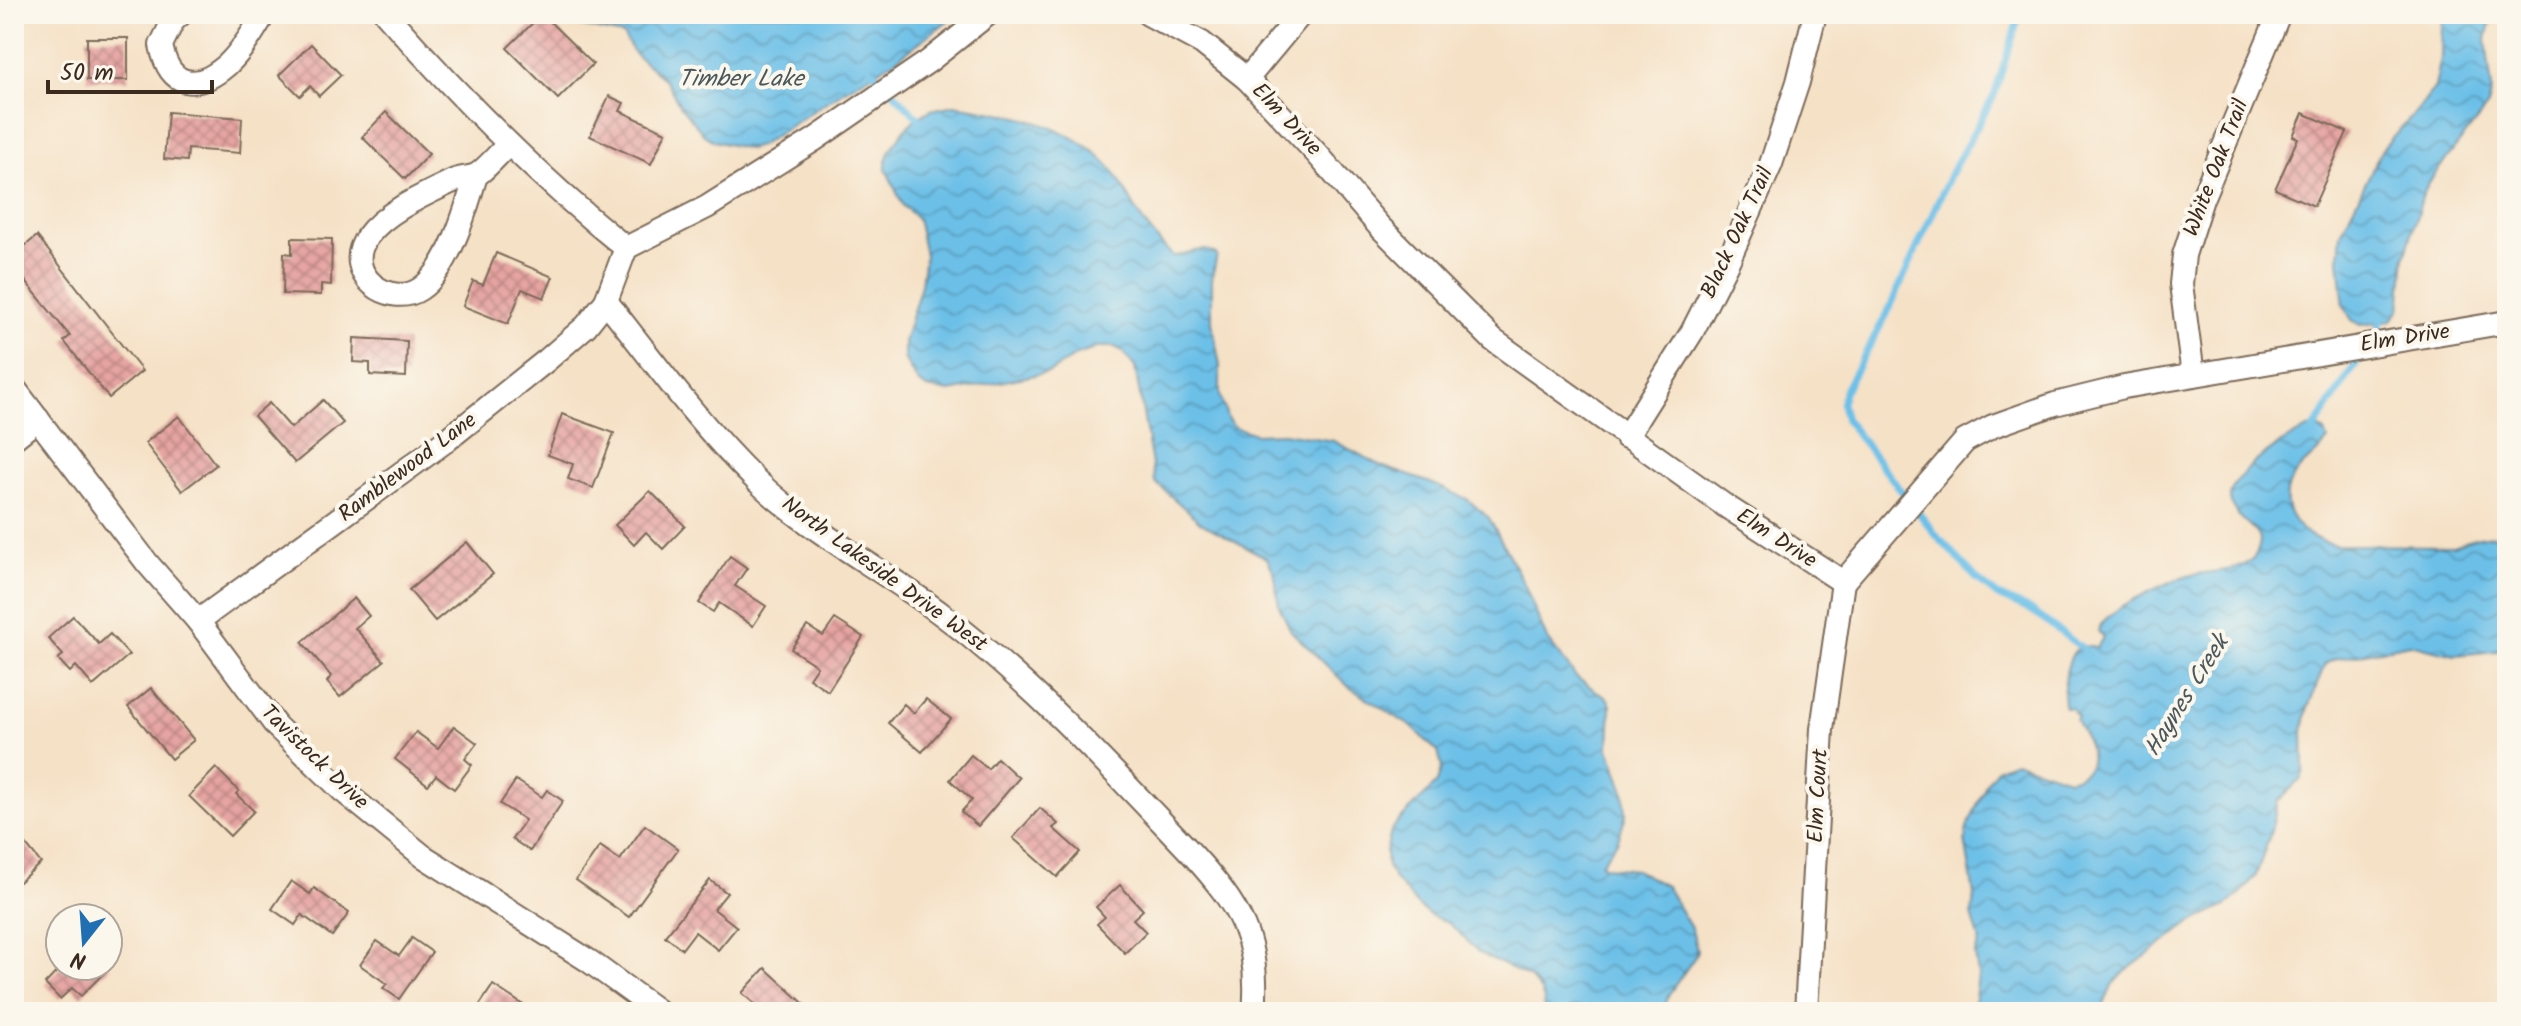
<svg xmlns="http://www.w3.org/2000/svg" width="2521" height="1026" font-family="Kalam,sans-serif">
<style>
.water{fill:url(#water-waves);stroke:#547583;stroke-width:2}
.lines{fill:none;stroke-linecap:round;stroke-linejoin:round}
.stream{stroke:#6cc0e8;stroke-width:7}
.building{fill:url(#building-cross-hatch)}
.minor-casing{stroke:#7c6a59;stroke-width:26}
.minor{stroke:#fff;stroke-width:22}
.labels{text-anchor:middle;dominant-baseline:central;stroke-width:8;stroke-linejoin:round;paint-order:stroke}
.street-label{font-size:22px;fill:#3b2a1e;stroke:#fbf7ec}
.water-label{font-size:24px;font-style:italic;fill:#4a575b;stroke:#fbf7ec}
</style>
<defs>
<pattern id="water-waves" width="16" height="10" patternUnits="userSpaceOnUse" patternTransform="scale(2)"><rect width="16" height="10" fill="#6cc0e8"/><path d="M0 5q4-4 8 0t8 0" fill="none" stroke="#5a9cbb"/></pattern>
<pattern id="building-cross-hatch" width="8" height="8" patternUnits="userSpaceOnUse" patternTransform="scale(2)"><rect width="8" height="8" fill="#e6a4a2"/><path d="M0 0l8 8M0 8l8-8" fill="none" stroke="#bc8683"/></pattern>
</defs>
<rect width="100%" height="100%" fill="#fbf7ec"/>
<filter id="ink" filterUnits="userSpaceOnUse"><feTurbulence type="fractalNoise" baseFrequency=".0125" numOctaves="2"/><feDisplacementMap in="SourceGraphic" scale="16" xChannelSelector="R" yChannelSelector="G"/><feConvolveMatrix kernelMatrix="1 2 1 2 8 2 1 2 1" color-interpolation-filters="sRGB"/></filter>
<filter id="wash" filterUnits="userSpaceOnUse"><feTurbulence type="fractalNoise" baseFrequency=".006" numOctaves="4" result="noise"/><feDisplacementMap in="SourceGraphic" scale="32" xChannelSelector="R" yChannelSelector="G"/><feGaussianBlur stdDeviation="1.8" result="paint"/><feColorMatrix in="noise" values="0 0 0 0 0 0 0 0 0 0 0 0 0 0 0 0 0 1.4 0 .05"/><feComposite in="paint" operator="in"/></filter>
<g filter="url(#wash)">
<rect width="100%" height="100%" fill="#f5e1c6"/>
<g class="water">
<polygon points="561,14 957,14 894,61 840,93 761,145 749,149 740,147 714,141 704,135 681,107 666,81 635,54 623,35 580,26"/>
<polygon points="2445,14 2500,14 2489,26 2486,40 2492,90 2488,106 2434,175 2423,194 2405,257 2400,310 2391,321 2361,325 2352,320 2344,306 2339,260 2341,233 2382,149 2419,109 2435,87 2441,58 2442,22"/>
<path d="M954,105C1007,113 1070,123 1108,165C1121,179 1128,197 1138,213C1147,229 1160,243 1173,256C1190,256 1202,243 1217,255L1212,278V322L1220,366V395L1228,420L1234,427L1255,434L1283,433L1334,441L1381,466L1431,483L1467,499L1489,518L1524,584L1546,637L1576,677L1608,699L1611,705L1609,748L1624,792L1626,815L1618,840L1601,864L1606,867L1636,870L1666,886L1692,930L1697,951L1694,958L1669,994L1663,1012H1543L1544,999L1541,991L1530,978L1479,953L1449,923L1429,915L1418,906L1394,878L1387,867L1386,851L1392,828L1437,783L1442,766L1438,752L1412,727L1349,687L1291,631L1279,606L1274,572L1267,558L1201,523L1155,482L1135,367L1122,351L1115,347H1100L1077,355L1050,372L950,392L927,388L918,382L908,366L904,357V342L921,285L925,255L917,218L903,206L886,169V162L889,152L906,128L914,120L931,110Z"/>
<path d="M2315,427L2325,432L2328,440C2319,454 2302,463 2293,477C2273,511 2304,539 2335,545L2453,546C2471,538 2487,533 2507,537V650L2455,655L2410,644L2335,659L2325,664L2307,710L2303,732L2304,770L2301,779L2278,801L2270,835L2256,875L2243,891L2228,905L2190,923L2123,973L2112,985L2101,1012H1973L1978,976L1975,953L1980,941L1972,915L1974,894L1965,840L1967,828L1987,782L1998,768L2015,761L2068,779C2105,771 2088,742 2076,720L2078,717L2071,708H2065C2061,696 2066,657 2077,649C2083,644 2091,647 2097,648L2103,637L2098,631C2104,609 2169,581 2192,575C2207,571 2233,572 2246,564C2255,558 2260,549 2260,538C2253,524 2231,516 2230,498C2229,474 2293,431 2315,427Z"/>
</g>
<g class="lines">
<g class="stream">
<polyline points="2020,14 1994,96 1952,171 1887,314 1844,392 1842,404 1846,420 1936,535 1978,580 1998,596 2032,611 2089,653"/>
<polyline points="870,68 922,122"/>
<polyline points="2372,339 2380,326 2382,314"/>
<polyline points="2311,433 2363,353"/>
</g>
</g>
<g id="blocks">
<g class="building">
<polygon points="542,14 593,64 558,99 507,48"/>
<rect x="87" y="38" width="41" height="42"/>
<polygon points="311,44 341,75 319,96 310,86 300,96 279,75"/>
<polygon points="609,96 624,103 620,111 666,132 651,164 590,136"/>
<polygon points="168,112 242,118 240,153 188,149 187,161 164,159"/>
<polygon points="386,112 429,154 405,179 362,137"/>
<polygon points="2303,113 2347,132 2314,206 2275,189 2298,138 2293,136"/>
<polygon points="37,236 142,371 109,398 64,341 70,336 14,267 14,255"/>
<polygon points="292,238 332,239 331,285 321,284 321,295 283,294 284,253 292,254"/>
<polygon points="496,253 553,277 544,298 522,289 508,324 463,306 473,281 483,285"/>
<polygon points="354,338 407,341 406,377 370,375 370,363 353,362"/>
<polygon points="323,400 343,423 295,463 254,416 269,403 291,428"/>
<polygon points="562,414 614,433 593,488 568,479 573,464 548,455"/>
<polygon points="179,416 216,465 182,491 145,443"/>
<polygon points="650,491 685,526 663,549 646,532 634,545 615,525"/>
<polygon points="467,542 493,574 435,621 409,590"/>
<polygon points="730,556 747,568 735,586 766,606 753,626 719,603 713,612 699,603"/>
<polygon points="354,598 369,616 355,628 384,661 340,697 327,682 331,676 302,642"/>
<polygon points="73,616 99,644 110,634 129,655 93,686 76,666 70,672 58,659 63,655 48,638"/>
<polygon points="835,619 863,637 828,691 809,678 817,666 791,649 807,626 823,636"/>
<polygon points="151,688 194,740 171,759 128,707"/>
<polygon points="926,699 951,719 922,752 888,723 904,704 914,713"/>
<polygon points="454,726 477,743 465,759 472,765 454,789 436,775 428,785 395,759 416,732 438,748"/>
<polygon points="971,755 988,769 997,758 1019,778 978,826 961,812 972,800 950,780"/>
<polygon points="216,768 239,791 236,794 254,811 230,836 189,796"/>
<polygon points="516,780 542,797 547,790 563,801 530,851 512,839 525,820 500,804"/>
<polygon points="1040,808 1058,824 1053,828 1080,852 1057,877 1013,838"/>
<polygon points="645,825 678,849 629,917 576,880 600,846 620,860"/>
<polygon points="14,830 41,863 14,886"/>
<polygon points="710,880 727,893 714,909 737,927 718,950 695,932 682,949 665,936"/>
<polygon points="291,881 310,894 314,888 349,913 332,936 302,915 295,925 272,909"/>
<polygon points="1120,885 1143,910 1133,919 1146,932 1125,953 1097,924 1105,917 1096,907"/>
<polygon points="412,938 432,952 399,999 383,988 387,984 360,965 377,941 399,956"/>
<polygon points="62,966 111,966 81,996 72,988 60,999 45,984"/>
<polygon points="765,968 813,1012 764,1012 742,993"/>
<polygon points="493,985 534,1012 475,1012"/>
</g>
</g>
</g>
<g filter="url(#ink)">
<use href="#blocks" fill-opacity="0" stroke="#7c6a59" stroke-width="2"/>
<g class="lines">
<defs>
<g id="minor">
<path d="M181,14L173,21L161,45C169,87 196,92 227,65C242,51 254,31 264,14"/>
<path d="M386,14C460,98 539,178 626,248"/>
<polyline points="1148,14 1202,43 1247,79 1318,155 1379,226 1493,340 1724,505 1843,582 1965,441 1993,426 2055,404 2124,387 2507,322"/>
<polyline points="1247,79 1301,14"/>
<path d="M476,175C467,207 449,270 420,289C390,309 341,274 367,237C386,211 426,194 455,180C462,177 471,178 478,174C489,166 499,153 509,144"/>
<polyline points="626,248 707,207 814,140 929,61 988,14"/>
<path d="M606,301C655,363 701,427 758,482C813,534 884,570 944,616C1033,683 1116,774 1193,855C1239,906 1261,940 1254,1012"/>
<polyline points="2193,375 2181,284 2184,255 2202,199 2279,14"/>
<polyline points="14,388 148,564 198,621 276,726 343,791 423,856 589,961 659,1012"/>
<polyline points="1626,437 1692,332 1729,259 1771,164 1798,82 1815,14"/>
<polyline points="14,438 38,419"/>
<polyline points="198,621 447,440 547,360 586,326 606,301 626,248"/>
<polyline points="1806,1012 1822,729 1843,582"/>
</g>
</defs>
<use href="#minor" class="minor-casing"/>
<use href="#minor" class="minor"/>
</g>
</g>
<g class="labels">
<g class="street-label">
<text transform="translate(1286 120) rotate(47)">Elm Drive</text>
<text transform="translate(2217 168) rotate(-69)">White Oak Trail</text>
<text transform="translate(1738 233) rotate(-65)">Black Oak Trail</text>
<text transform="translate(2405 339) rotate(-9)">Elm Drive</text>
<text transform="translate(408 468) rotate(-37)">Ramblewood Lane</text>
<text transform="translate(1776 539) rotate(33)">Elm Drive</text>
<text transform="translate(884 575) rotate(36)">North Lakeside Drive West</text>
<text transform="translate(314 758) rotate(44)">Tavistock Drive</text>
<text transform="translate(1819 796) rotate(-87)">Elm Court</text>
</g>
<g class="water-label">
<text x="741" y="79">Timber Lake</text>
<text transform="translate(2187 696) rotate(-58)">Haynes Creek</text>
</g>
</g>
<rect width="2521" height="1026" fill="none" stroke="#fbf7ec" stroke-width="48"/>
<g transform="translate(84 942) rotate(197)"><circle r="38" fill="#fbf7ec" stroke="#aea59a" stroke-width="2"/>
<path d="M0-6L14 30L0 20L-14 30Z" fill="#1f6fb2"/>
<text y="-12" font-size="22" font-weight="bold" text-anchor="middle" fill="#3b2a1e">N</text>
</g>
<path d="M48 80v12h164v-12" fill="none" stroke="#3b2a1e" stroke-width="4"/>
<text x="60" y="80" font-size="24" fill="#3b2a1e" stroke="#fbf7ec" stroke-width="6" paint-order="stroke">50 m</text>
</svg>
